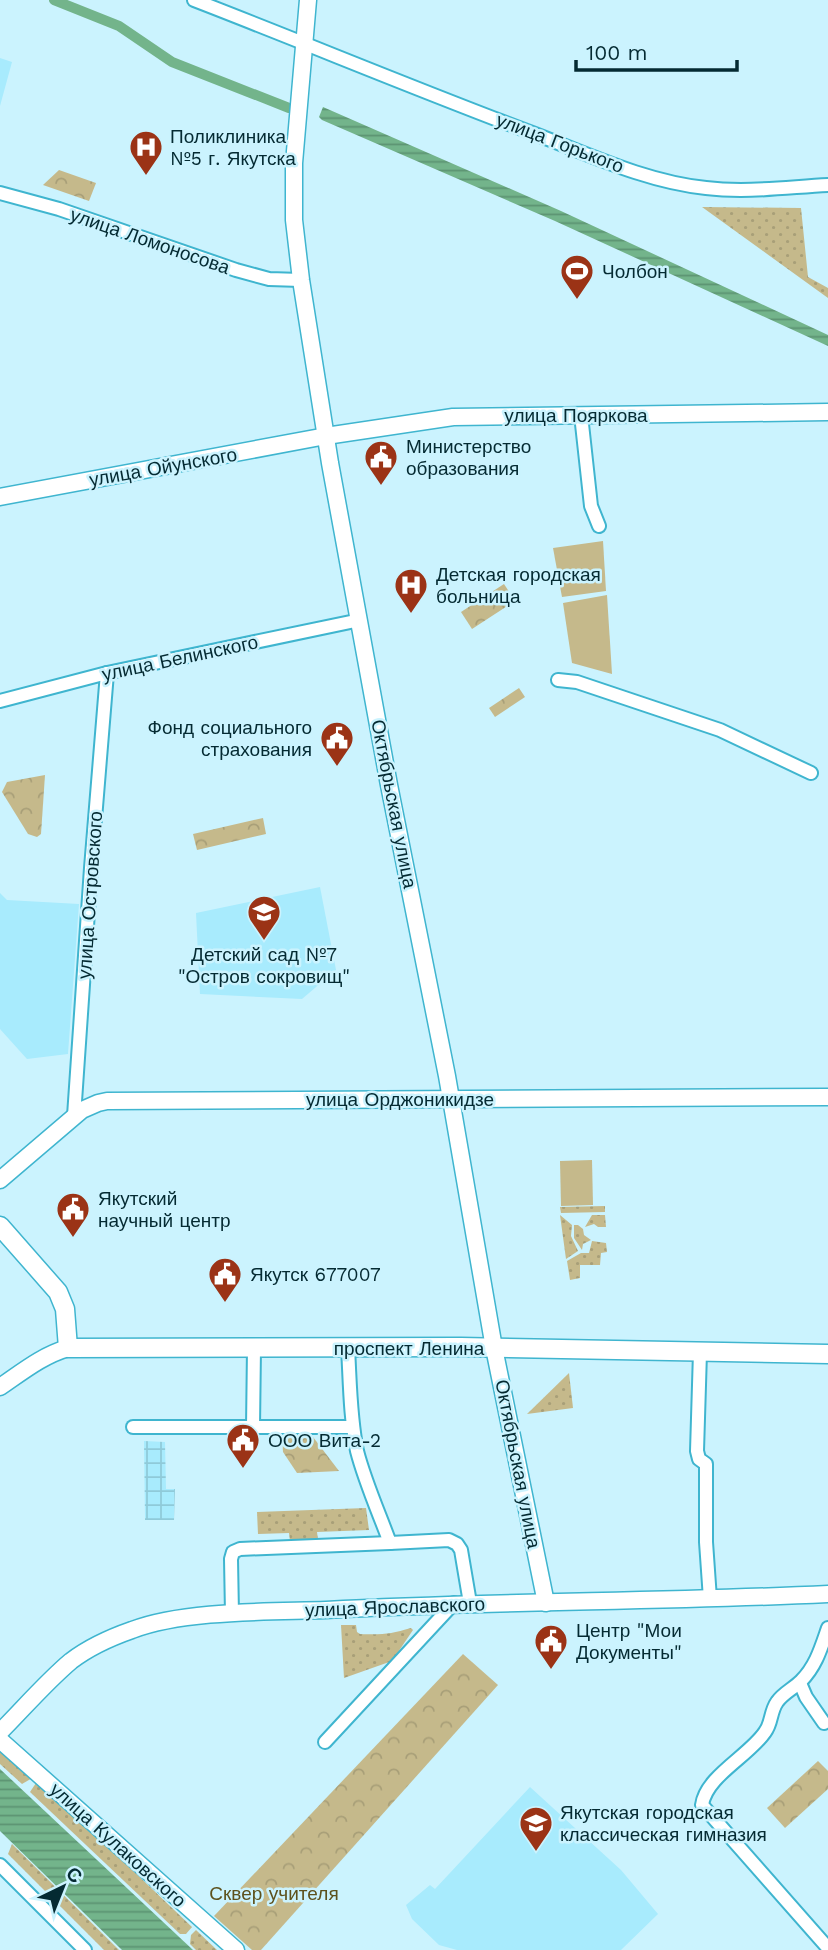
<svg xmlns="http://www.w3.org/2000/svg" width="828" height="1950" font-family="'Work Sans',sans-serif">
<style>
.built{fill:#a8ebfd}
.industrial{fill:url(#industrial-grid)}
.grass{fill:url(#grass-dots)}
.park{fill:url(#park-crowns)}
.garden{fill:#c5b98b}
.water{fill:url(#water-rules)}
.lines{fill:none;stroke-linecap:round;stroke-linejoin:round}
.canal{stroke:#73b48b;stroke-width:10}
.street-casing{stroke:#3fb5cf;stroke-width:16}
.secondary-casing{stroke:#3fb5cf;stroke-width:19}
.primary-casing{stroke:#3fb5cf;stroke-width:21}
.street{stroke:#fff;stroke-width:12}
.secondary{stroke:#fff;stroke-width:16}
.primary{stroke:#fff;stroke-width:18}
.labels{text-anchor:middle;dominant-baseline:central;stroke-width:5;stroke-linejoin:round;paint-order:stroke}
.poi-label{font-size:19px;fill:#042a32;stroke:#cbf3fe;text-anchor:start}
.street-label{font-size:19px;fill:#042a32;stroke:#cbf3fe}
.park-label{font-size:19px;fill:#5d511d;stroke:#cbf3fe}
</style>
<defs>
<pattern id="industrial-grid" width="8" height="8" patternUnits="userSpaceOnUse" patternTransform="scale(1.75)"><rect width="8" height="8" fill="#a8ebfd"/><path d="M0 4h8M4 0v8" fill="none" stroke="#8fcad9"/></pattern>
<pattern id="grass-dots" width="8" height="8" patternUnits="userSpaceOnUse" patternTransform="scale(1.75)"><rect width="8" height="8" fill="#c5b98b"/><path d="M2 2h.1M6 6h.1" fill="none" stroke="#a89f78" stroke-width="1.8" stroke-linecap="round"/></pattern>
<pattern id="park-crowns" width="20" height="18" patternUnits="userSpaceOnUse" patternTransform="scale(1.75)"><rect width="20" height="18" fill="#c5b98b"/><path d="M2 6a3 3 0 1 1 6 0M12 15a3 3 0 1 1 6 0" fill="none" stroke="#a89f78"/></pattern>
<pattern id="water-rules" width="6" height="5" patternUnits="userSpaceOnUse" patternTransform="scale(1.75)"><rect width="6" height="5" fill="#73b48b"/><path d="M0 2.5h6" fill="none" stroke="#5c9372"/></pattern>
</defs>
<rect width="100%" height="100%" fill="#cbf3fe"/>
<g class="built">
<polygon points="0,58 12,62 0,106"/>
<polygon points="320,887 336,970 302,999 200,994 196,913"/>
<polygon points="0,893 7,900 79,904 68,1054 27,1059 0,1029"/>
<polygon points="530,1787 621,1870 658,1914 621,1950 457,1950 439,1945 412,1919 406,1905 430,1885 435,1889"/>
</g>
<polygon class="industrial" points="144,1441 165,1442 166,1489 175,1489 174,1520 145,1520"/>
<g class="grass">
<polygon points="702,207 801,208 808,277 828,288 828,298"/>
<polygon points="605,1206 605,1212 561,1213 560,1207"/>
<polygon points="560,1215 572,1225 571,1236 578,1251 566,1259"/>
<polygon points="592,1215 605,1215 606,1227 598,1227 594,1224 585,1227"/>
<polygon points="574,1225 578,1225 583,1229 584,1235 591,1240 583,1244 582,1250 574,1238"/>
<polygon points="592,1241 606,1243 607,1252 601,1253 600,1265 580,1265 580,1278 570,1280 567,1261 581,1253 589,1253"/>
<polygon points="569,1373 573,1408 527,1414"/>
<polygon points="366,1508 369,1530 317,1532 318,1540 290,1541 289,1533 258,1534 257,1512"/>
<path d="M341,1625H356L357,1632L360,1634C382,1635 391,1634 411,1628L413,1630L392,1661L344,1678Z"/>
<polygon points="0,1746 34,1777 22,1784 0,1764"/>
<polygon points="38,1780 192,1927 186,1934 180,1934 30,1792"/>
<polygon points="12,1844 119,1950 104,1950 8,1854"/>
<polygon points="196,1930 217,1950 196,1950 190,1944 191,1935"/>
</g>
<g class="park">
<polygon points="59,170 96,183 89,201 43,185"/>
<polygon points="504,584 515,601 472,629 461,612"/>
<polygon points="519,688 525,697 495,717 489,708"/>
<polygon points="45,775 41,834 37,837 28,834 2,792 7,782"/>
<polygon points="263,818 266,834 197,850 193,834"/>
<polygon points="282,1433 310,1433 339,1471 297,1473 283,1452"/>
<polygon points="463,1654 498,1685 261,1950 252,1950 214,1916"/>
<polygon points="818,1761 828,1771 828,1789 785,1828 767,1808"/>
</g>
<g class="garden">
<polygon points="603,541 606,591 562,597 553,548"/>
<polygon points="607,595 612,674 572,663 563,603"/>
<polygon points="592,1160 593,1205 561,1206 560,1161"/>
</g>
<g class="water">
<polygon points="323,107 561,211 828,335 828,346 555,221 322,120 319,117"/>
<polygon points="0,1769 193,1950 122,1950 0,1831"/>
</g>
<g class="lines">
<polyline class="canal" points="54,0 119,26 172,62 289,108"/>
<defs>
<g id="street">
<path d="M194,0C308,44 420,91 535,134C590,155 647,182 706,188C747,193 788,187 828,185"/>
<polyline points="0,193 59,209 236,270 269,279 301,280"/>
<polyline points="581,415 591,506 599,526"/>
<polyline points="558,680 577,682 720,730 811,773"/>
<polyline points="0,701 107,673 360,620"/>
<polyline points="74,1116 91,868 107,673"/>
<path d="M348,1348C350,1382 350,1417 357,1451C365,1482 379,1513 390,1543L449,1540L457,1544L461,1550L470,1603"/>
<polyline points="700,1352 697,1451 699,1459 706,1464 706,1542 710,1599"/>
<polyline points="133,1427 353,1427"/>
<polyline points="253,1427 254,1348"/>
<polyline points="232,1614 231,1559 233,1552 240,1549 390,1543"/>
<path d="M828,1628C821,1648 816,1666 801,1681C793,1689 783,1693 777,1702C770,1712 772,1723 765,1732C749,1756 706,1776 702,1805L828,1948"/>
<polyline points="800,1683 806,1697 824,1723"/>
<polyline points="325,1742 454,1603"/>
<polyline points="0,1865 85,1950"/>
</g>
<g id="secondary">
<polyline points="308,0 294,163 294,220 301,280 330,463 389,785 447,1076 494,1348 546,1603"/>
<polyline points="0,497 326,436 453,417 828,412"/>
<polyline points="0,1180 82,1110 98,1103 107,1101 828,1097"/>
<path d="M0,1387C22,1372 43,1355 68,1348"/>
<path d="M0,1732C23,1709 46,1682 71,1661C88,1648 112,1637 132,1630C184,1610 270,1612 326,1610C493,1601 661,1602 828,1594"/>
<polyline points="0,1740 236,1950"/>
</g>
<polyline id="primary" points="0,1226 58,1292 65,1309 68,1348 461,1347 828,1354"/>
</defs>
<use href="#street" class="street-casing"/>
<use href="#secondary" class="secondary-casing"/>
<use href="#primary" class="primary-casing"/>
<use href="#street" class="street"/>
<use href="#secondary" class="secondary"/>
<use href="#primary" class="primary"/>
</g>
<defs>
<symbol id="hospital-pin" viewBox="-11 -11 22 30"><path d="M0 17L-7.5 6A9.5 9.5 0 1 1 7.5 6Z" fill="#9b3316" stroke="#cbf3fe"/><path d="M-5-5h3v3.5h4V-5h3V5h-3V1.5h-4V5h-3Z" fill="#fff"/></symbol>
<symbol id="stadium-pin" viewBox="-11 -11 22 30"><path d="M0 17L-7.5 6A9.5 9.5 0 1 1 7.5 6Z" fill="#9b3316" stroke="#cbf3fe"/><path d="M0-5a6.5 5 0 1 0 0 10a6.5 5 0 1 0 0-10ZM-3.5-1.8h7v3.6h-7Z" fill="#fff"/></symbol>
<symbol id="civic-pin" viewBox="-11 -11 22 30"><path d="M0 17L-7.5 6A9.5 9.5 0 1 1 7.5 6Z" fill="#9b3316" stroke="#cbf3fe"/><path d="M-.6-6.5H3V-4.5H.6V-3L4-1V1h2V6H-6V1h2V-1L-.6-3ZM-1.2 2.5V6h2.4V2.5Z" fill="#fff"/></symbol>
<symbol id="school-pin" viewBox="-11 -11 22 30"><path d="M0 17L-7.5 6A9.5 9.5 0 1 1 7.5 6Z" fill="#9b3316" stroke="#cbf3fe"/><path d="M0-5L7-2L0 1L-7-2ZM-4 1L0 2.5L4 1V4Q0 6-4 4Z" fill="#fff"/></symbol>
</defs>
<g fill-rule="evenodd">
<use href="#hospital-pin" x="127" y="128" width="38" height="52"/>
<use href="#stadium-pin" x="558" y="252" width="38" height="52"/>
<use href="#civic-pin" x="362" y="438" width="38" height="52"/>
<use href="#hospital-pin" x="392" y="566" width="38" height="52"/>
<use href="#civic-pin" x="318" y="719" width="38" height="52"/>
<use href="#school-pin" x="245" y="893" width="38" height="52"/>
<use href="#civic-pin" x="54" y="1190" width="38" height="52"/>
<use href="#civic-pin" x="206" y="1255" width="38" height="52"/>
<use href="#civic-pin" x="224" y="1421" width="38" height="52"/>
<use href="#civic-pin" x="532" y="1622" width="38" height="52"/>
<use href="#school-pin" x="517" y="1804" width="38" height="52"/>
</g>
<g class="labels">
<g class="poi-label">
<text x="170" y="136">Поликлиника<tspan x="170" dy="22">№5 г. Якутска</tspan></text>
<text x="602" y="271">Чолбон</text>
<text x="406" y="446">Министерство<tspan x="406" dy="22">образования</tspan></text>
<text x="436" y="574">Детская городская<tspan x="436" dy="22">больница</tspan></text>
<text x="312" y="727" text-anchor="end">Фонд социального<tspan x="312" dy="22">страхования</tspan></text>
<text x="264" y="954" text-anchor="middle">Детский сад №7<tspan x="264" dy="22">"Остров сокровищ"</tspan></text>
<text x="98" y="1198">Якутский<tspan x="98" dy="22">научный центр</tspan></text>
<text x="250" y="1274">Якутск 677007</text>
<text x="268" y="1440">ООО Вита-2</text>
<text x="576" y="1630">Центр "Мои<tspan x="576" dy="22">Документы"</tspan></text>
<text x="560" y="1812">Якутская городская<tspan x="560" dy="22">классическая гимназия</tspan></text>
</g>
<g class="street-label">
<text transform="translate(560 143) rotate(21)">улица Горького</text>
<text transform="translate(150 241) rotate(19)">улица Ломоносова</text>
<text x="576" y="415">улица Пояркова</text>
<text transform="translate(163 467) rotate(-10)">улица Ойунского</text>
<text transform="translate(180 658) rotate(-12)">улица Белинского</text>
<text transform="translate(394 804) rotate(79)">Октябрьская улица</text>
<text transform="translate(90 895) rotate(-86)">улица Островского</text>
<text x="400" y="1099">улица Орджоникидзе</text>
<text x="409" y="1348">проспект Ленина</text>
<text transform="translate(518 1464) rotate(79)">Октябрьская улица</text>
<text transform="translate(395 1607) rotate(-2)">улица Ярославского</text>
<text transform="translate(118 1845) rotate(42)">улица Кулаковского</text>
</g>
<g class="park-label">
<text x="274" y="1893">Сквер учителя</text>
</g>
</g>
<g transform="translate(63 1887) rotate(43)" stroke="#cbf3fe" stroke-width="5" paint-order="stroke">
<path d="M0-5L12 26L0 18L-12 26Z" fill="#042a32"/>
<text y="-10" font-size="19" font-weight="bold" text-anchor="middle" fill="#042a32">С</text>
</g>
<path d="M576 60v10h161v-10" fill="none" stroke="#042a32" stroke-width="3.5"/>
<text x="586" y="60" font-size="21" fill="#042a32" stroke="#cbf3fe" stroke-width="5" paint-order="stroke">100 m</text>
</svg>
